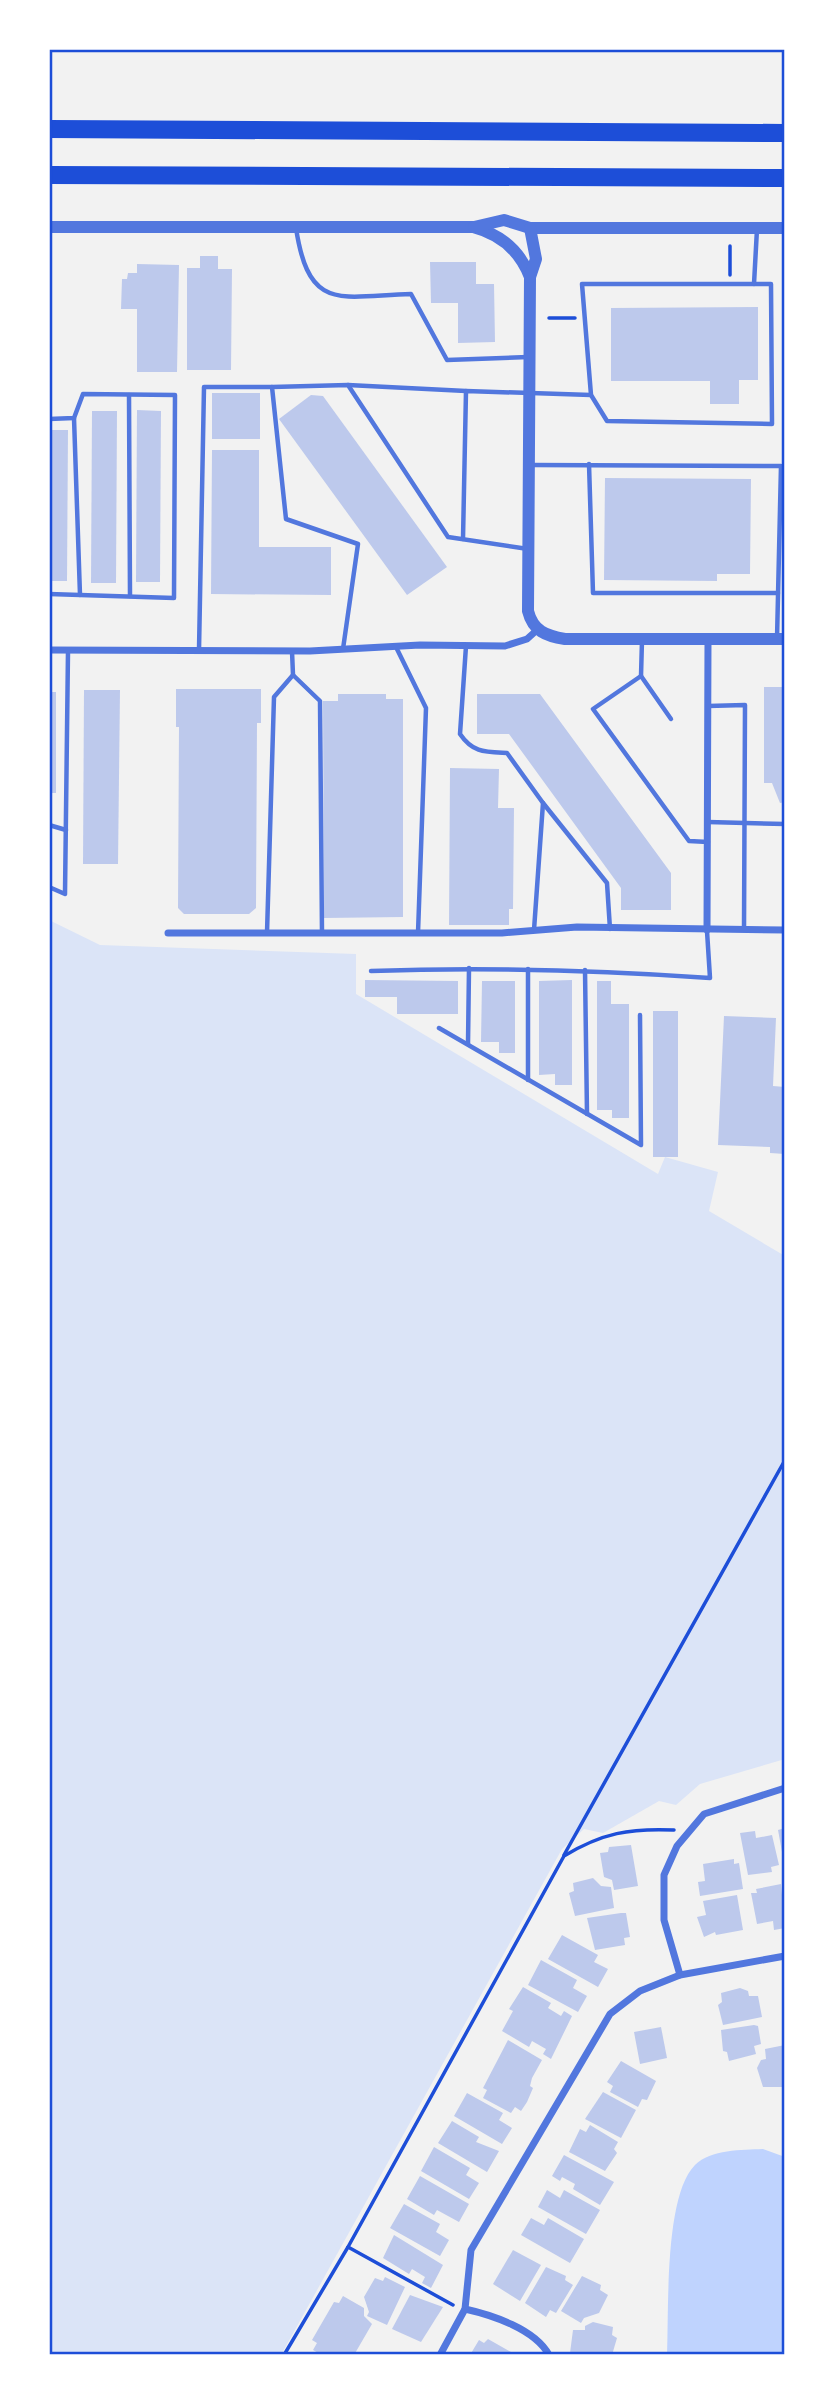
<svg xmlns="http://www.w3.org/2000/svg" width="834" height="2404" font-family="Helvetica,sans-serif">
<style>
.green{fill:#dbe4f7}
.water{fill:#bfd3fe}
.building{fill:#bdc9ec}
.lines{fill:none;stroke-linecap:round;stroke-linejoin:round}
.path{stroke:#1d4ed8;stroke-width:3.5}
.service{stroke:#5277de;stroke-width:4.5}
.minor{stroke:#5277de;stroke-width:7}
.tertiary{stroke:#5277de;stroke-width:12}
.motorway{stroke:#1d4ed8;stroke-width:18}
.neatline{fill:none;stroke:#1d4ed8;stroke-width:2.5}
</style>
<rect width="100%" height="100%" fill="#f2f2f2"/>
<polygon class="green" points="49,920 100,945 356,954 356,994 658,1174 665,1157 718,1172 709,1211 785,1256 785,1759 700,1784 676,1805 659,1801 603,1833 584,1829 562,1849 281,2355 49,2355"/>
<path class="water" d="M763,2149L785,2157V2355H667C669,2310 664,2196 695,2165C711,2149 742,2150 763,2149Z"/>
<g class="building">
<polygon points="200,256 218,256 218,269 232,269 231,370 187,370 187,268 200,268"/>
<polygon points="430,262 476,262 476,284 494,284 495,342 458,343 458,303 431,303"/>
<polygon points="137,264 179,265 177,372 137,372 137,309 121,309 122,279 127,279 128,273 137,273"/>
<polygon points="758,307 758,380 739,380 739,404 710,404 710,381 611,381 611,308"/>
<rect x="212" y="393" width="48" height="46"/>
<polygon points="311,395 323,396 447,567 407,595 279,419"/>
<polygon points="137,410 161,411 160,582 136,582"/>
<polygon points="92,411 117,411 116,583 91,583"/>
<polygon points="49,430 68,430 67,581 49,581"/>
<polygon points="212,450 259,450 259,547 331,547 331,595 211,594"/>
<polygon points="605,478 751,479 750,574 717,574 717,581 604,580"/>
<polygon points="764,687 785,687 785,802 780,803 772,783 764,783"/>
<polygon points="176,689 261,689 261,723 257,723 256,908 249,914 184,914 178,908 179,727 176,727"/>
<polygon points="84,690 120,690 118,864 83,864"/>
<rect x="49" y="692" width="7" height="101"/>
<polygon points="338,694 386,694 386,699 403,699 403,917 324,918 323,701 338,701"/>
<polygon points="477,694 540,694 671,873 671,910 621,910 621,888 509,734 477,734"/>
<polygon points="450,768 499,769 498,808 514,808 513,909 509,909 509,925 449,925"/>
<polygon points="365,980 458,981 458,1014 397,1014 397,997 365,997"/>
<polygon points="572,980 572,1085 555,1085 555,1074 539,1075 539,981"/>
<polygon points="482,981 515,981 515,1053 499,1053 499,1042 481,1042"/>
<polygon points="597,981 611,981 611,1004 629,1004 629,1118 612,1118 612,1110 597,1110"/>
<rect x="653" y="1011" width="25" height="146"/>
<polygon points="724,1016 776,1018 773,1086 785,1087 785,1154 770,1153 770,1147 718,1145"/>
<polygon points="785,1828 785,1863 784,1863 778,1830"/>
<polygon points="755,1831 756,1838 772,1835 779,1865 771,1867 772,1872 748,1875 740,1833"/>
<polygon points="631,1845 638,1886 614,1890 612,1880 604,1877 600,1853 608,1852 609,1847"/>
<polygon points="734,1859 734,1864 739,1863 743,1889 700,1896 698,1882 705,1881 703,1864"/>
<polygon points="593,1878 601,1886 611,1887 614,1908 575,1916 569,1893 574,1891 573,1883"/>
<polygon points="781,1884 785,1928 774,1930 773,1921 757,1924 751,1893 757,1893 756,1889"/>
<polygon points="737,1895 743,1930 716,1935 715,1932 704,1937 697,1917 706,1915 703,1901"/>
<polygon points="621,1913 626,1913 630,1937 624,1938 625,1945 595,1950 587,1918"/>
<polygon points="562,1935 598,1955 594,1962 608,1969 598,1987 548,1959"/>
<polygon points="541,1960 577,1980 573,1988 587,1996 578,2012 528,1985"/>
<polygon points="523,1987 551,2003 548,2008 561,2016 564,2011 572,2016 551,2059 543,2054 546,2049 532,2041 529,2047 502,2031 513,2011 509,2009"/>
<polygon points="740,1988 748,1991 749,1996 758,1996 762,2017 723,2025 718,2005 722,2002 721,1993"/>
<polygon points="754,2025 758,2026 761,2044 754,2046 756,2054 729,2061 727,2052 723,2051 721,2030"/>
<polygon points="661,2027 667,2058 640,2064 634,2032"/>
<polygon points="508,2040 542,2060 532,2078 530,2086 533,2088 527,2102 521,2111 515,2107 511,2113 483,2098 487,2090 483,2088"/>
<polygon points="785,2045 784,2087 763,2087 757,2068 761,2060 766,2059 765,2049"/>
<polygon points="621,2061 656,2081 647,2100 642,2099 638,2107 610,2092 613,2086 607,2082"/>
<polygon points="603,2092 636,2110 621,2138 585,2119"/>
<polygon points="467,2093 503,2113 499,2120 512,2128 502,2144 454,2116"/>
<polygon points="452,2121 479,2137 476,2142 499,2151 487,2172 438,2143"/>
<polygon points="590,2125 618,2142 614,2149 617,2153 605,2171 569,2152 580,2129 586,2132"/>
<polygon points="434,2147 470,2168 466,2175 479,2183 469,2199 421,2171"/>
<polygon points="564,2155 614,2182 600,2205 573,2189 575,2184 562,2177 560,2181 552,2176"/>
<polygon points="420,2176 469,2204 459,2222 437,2210 434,2215 407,2199"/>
<polygon points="547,2190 560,2198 564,2190 600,2210 586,2234 538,2207"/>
<polygon points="404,2204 440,2224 436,2232 449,2240 440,2256 390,2228"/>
<polygon points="531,2218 544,2225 548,2218 584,2239 570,2263 521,2235"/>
<polygon points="394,2235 443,2265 431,2288 422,2283 425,2277 412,2269 409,2274 383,2258"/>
<polygon points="513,2250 541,2265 520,2301 493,2284"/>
<polygon points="546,2267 566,2276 565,2280 573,2285 556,2313 550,2310 546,2317 525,2303"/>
<polygon points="582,2276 601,2285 600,2290 608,2295 599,2313 584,2318 581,2323 561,2311"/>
<polygon points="385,2277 405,2287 387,2325 367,2316 369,2312 364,2297 375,2278 383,2281"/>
<polygon points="410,2295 443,2307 421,2342 392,2329"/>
<polygon points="343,2296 364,2308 364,2316 372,2324 354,2355 322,2355 313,2350 317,2343 312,2340 334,2302 339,2303"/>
<polygon points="593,2322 613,2327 612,2335 617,2338 612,2355 570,2353 573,2330 585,2330 585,2326"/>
<polygon points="488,2339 511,2352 510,2355 470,2355 479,2340 484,2343"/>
</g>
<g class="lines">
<g class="path">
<polyline points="730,246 730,275"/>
<polyline points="549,318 575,318"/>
<polyline points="564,1855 785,1460"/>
<polyline points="348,2247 453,2305"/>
<path d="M284,2355L348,2247L564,1856C602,1833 630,1828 674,1830"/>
</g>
<g class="service">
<path d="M296,228C309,313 340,296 411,294L447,360L528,357"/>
<polygon points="582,284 771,284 772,424 607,421 591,395"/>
<polyline points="754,284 757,229"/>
<polyline points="348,385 466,391"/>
<polyline points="129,395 130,596"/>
<polyline points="74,418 80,595"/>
<polyline points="49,419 74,418 83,394 175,395 174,598 49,594"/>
<polyline points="589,464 593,593 778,593"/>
<polyline points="532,465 781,466 777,639"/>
<polyline points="463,539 466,391 591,395"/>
<polyline points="642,640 641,676 671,719"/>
<path d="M466,646L460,734C473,753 485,752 507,753L543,803L534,930"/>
<polyline points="396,647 426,708 418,933"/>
<polyline points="343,649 358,544 286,519 272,387 348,385 448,537 528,549"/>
<polyline points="199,650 204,387 272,387"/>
<polyline points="292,651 293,675 320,701 322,933"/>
<polyline points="641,676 593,709 689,841 708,842"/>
<polyline points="708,706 745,705 744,930"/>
<polyline points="543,803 607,883 610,929"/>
<polyline points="708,822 785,824"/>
<polyline points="49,825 66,830"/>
<polyline points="49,887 65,894 68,651"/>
<polyline points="267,933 274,697 293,675"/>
<polyline points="528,969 528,1080"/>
<polyline points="585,970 587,1114"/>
<path d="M371,971C485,967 597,970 710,978L707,931"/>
<polyline points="439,1028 641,1145 640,1015"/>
<polyline points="468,1044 469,968"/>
</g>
<g class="minor">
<polyline points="49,650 310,651 420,645 505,646 527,639 537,630"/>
<polyline points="707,930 708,639"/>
<polyline points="168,933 502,933 577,927 785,930"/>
<polyline points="680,1975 664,1920 664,1875 677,1846 704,1814 785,1788"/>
<path d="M465,2309C492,2315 535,2329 549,2355"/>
<polyline points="440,2355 465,2309 471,2250 610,2014 640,1991 680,1975 785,1956"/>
</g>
<g class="tertiary">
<path d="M49,227H473C500,234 520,251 530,277L528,611C533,631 546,636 565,639H785"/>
<polyline points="474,227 504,220 530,228 785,228"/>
<polyline points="530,277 536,259 530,228"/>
</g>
<g class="motorway">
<polyline points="49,129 785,133"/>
<polyline points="49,175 785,178"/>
</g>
</g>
<rect width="834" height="2404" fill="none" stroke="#ffffff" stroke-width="102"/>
<rect x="51" y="51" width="732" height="2302" class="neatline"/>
</svg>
